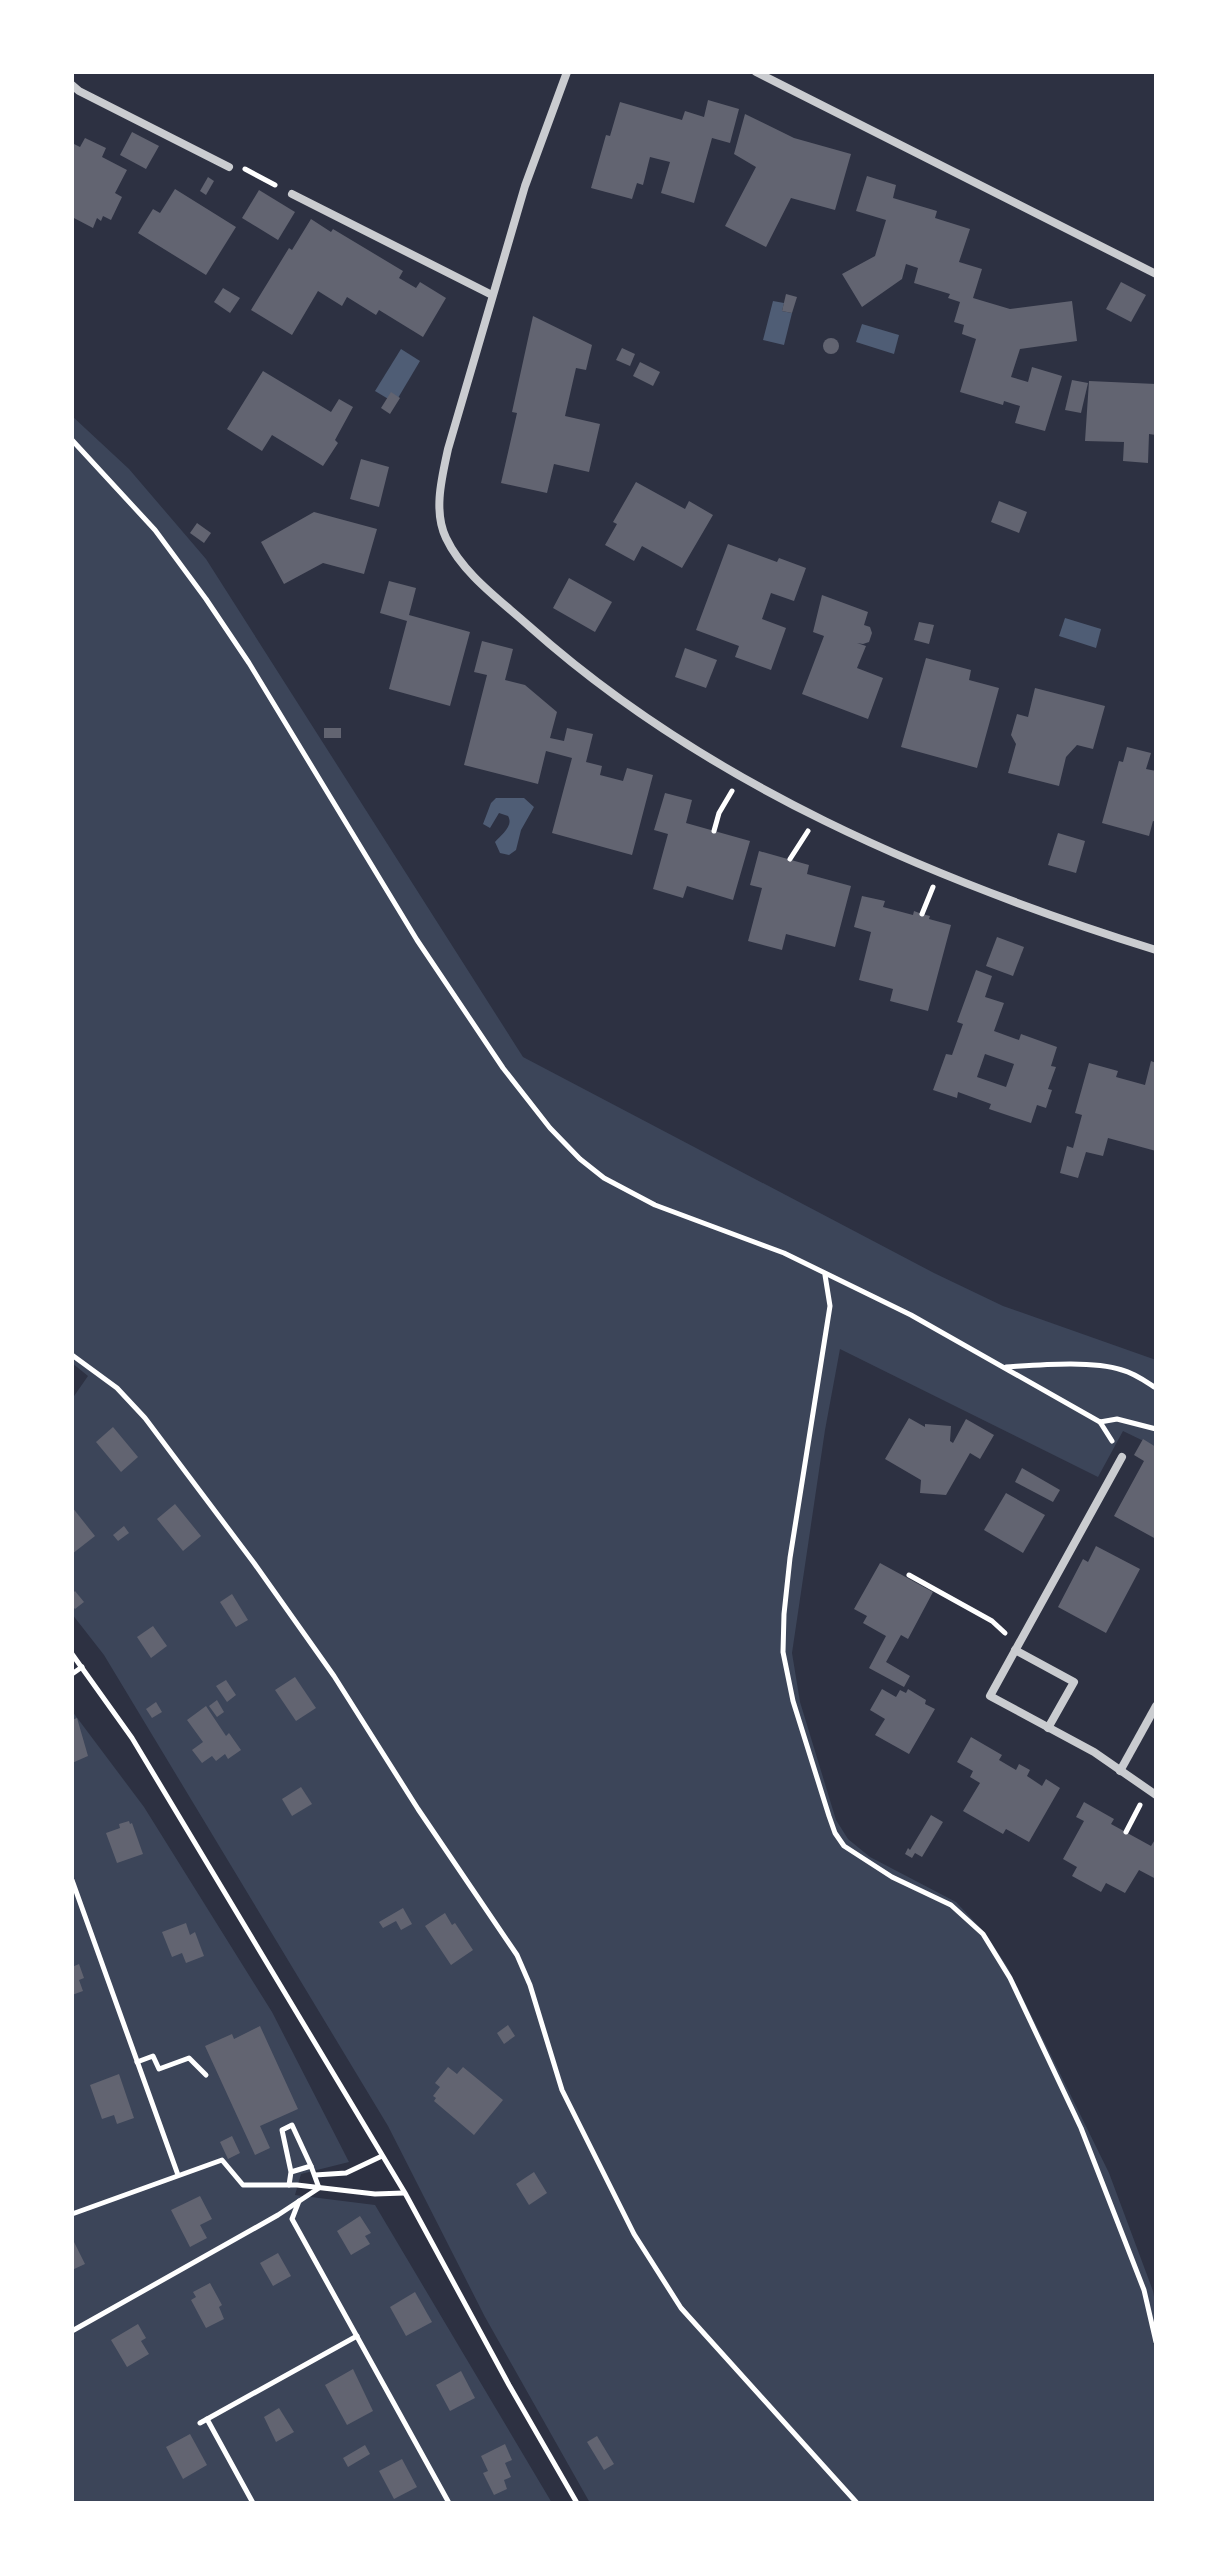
<svg xmlns="http://www.w3.org/2000/svg" width="1228" height="2575" font-family="Ubuntu,sans-serif">
<style>
.green{fill:#3c4559}
.water{fill:#4f5d75}
.building{fill:#626471;fill-rule:evenodd}
.lines{fill:none;stroke-linecap:round;stroke-linejoin:round}
.path{stroke:#fff;stroke-width:5}
.minor{stroke:#caccd0;stroke-width:8}
</style>
<rect width="100%" height="100%" fill="#2d3142"/>
<g class="green">
<polygon points="72,416 129,469 206,559 523,1057 934,1273 1003,1306 1156,1360 1156,1447 1123,1431 1098,1477 840,1349 825,1430 792,1653 800,1702 836,1820 848,1839 870,1857 956,1902 985,1933 1008,1968 1109,2173 1153,2291 1156,2308 1156,2503 590,2503 485,2317 388,2126 104,1655 72,1614 72,1399 88,1376 72,1363"/>
<polygon points="72,1711 144,1807 272,2012 349,2162 301,2174 295,2195 375,2205 552,2503 72,2503"/>
</g>
<g class="water">
<polygon points="773,301 784,303 782,311 792,313 784,345 763,340"/>
<polygon points="862,324 899,335 894,354 856,342"/>
<polygon points="401,349 420,361 395,403 375,391"/>
<polygon points="1065,618 1101,629 1096,648 1059,636"/>
<path d="M496,798H524L534,807L521,830L516,850L509,855L500,853L495,842C501,835 514,826 508,816L499,813L490,828L483,824L491,803Z"/>
</g>
<g class="building">
<polygon points="708,100 739,109 730,143 712,138 694,203 661,193 670,162 650,157 643,185 637,183 632,199 591,188 606,135 610,136 620,102 682,120 685,111 704,117"/>
<polygon points="745,114 794,138 851,154 835,210 791,198 766,247 725,226 756,167 734,154"/>
<polygon points="132,132 159,146 146,169 120,155"/>
<polygon points="85,138 106,148 102,157 127,170 115,193 122,197 111,220 103,216 101,221 97,218 93,228 72,217 72,143 80,147"/>
<polygon points="867,176 896,185 893,198 937,211 935,218 970,229 959,262 982,269 973,298 1010,309 1072,301 1077,341 1020,349 1011,377 1028,382 1032,367 1062,376 1045,431 1015,423 1020,406 1004,401 1003,405 960,392 976,339 962,334 964,325 954,322 960,302 948,298 950,294 914,283 918,268 906,264 902,279 862,307 842,274 875,256 886,220 856,211"/>
<polygon points="208,177 214,181 206,195 200,191"/>
<polygon points="175,189 236,227 206,275 138,233 153,209 160,213"/>
<polygon points="259,190 295,212 278,240 242,218"/>
<polygon points="311,219 331,232 333,229 403,271 399,278 416,288 420,282 446,298 423,337 379,310 376,315 347,297 342,306 318,291 292,335 251,310 289,248 292,250"/>
<polygon points="1121,282 1146,295 1131,322 1106,309"/>
<polygon points="223,288 240,298 230,313 214,302"/>
<polygon points="786,294 797,297 792,313 782,311"/>
<polygon points="533,316 592,345 586,370 576,368 565,416 600,424 589,472 554,464 547,493 501,483 517,413 512,412"/>
<circle cx="831" cy="346" r="8"/>
<polygon points="622,348 635,354 630,366 616,360"/>
<polygon points="640,362 660,372 653,386 633,376"/>
<polygon points="263,371 331,412 339,399 353,407 335,440 338,443 323,466 272,435 262,451 227,429"/>
<polygon points="1072,380 1088,383 1081,413 1065,410"/>
<polygon points="1089,381 1156,384 1156,435 1149,434 1148,463 1123,461 1124,442 1085,441"/>
<polygon points="391,392 400,398 390,414 381,408"/>
<polygon points="361,459 389,467 379,507 350,499"/>
<polygon points="636,482 685,509 689,501 713,515 682,568 642,546 634,561 605,545 617,524 613,522"/>
<polygon points="999,501 1027,512 1019,533 991,522"/>
<polygon points="314,512 377,529 364,574 323,563 284,584 261,542"/>
<polygon points="197,523 211,533 204,543 190,533"/>
<polygon points="728,544 777,562 779,558 806,568 794,601 771,593 762,619 786,628 771,670 735,657 739,646 696,630"/>
<polygon points="569,578 612,602 595,632 553,608"/>
<polygon points="389,581 416,588 409,615 470,632 450,706 389,689 407,621 380,613"/>
<polygon points="822,595 868,612 864,625 870,627 872,633 869,642 863,644 857,643 866,646 857,668 883,678 868,719 802,694 824,636 813,632"/>
<polygon points="919,622 934,625 929,644 914,640"/>
<polygon points="482,641 513,649 505,680 525,685 557,712 550,738 564,741 567,728 593,734 586,762 602,766 600,775 623,781 627,768 653,775 632,855 552,833 572,758 546,751 538,784 464,765 487,675 474,672"/>
<polygon points="685,648 717,660 706,688 675,677"/>
<polygon points="926,658 971,670 969,680 999,688 977,768 901,747"/>
<polygon points="1035,688 1105,706 1093,749 1077,745 1066,757 1059,786 1008,773 1016,744 1011,735 1017,714 1028,717"/>
<rect x="324" y="728" width="17" height="10"/>
<polygon points="1127,747 1151,753 1146,769 1156,771 1156,822 1153,821 1149,836 1102,823 1119,761 1123,762"/>
<polygon points="665,793 692,800 686,823 750,841 733,900 687,886 683,898 653,889 668,834 654,830"/>
<polygon points="1058,833 1085,841 1076,873 1048,865"/>
<polygon points="759,851 809,865 807,874 851,886 835,947 786,934 782,950 748,941 762,888 750,885"/>
<polygon points="862,896 885,901 883,907 913,915 914,911 922,914 930,916 929,919 951,925 928,1011 890,1001 893,989 859,980 871,932 854,927"/>
<polygon points="997,937 1024,947 1013,976 986,966"/>
<path d="M976,970L992,976L985,997L1004,1003L994,1031L1019,1040L1021,1034L1057,1047L1051,1066L1056,1067L1048,1089L1052,1090L1046,1108L1037,1105L1031,1123L989,1109L991,1104L958,1092L957,1098L933,1090L946,1054L952,1055L963,1024L957,1022ZM985,1054L1014,1064L1006,1087L977,1077Z"/>
<polygon points="1151,1061 1156,1063 1156,1151 1108,1138 1103,1156 1086,1152 1078,1178 1060,1173 1067,1146 1073,1148 1082,1115 1075,1113 1089,1063 1118,1071 1116,1077 1145,1085"/>
<polygon points="909,1418 925,1427 925,1424 951,1426 950,1441 953,1443 966,1419 994,1435 980,1459 970,1453 946,1495 920,1493 921,1480 885,1459"/>
<polygon points="113,1427 138,1457 121,1472 96,1442"/>
<polygon points="1143,1439 1156,1447 1156,1539 1114,1516 1144,1461 1134,1455"/>
<polygon points="1022,1468 1060,1490 1053,1502 1015,1482"/>
<polygon points="1006,1493 1045,1515 1023,1553 984,1530"/>
<polygon points="175,1504 201,1536 183,1551 157,1519"/>
<polygon points="72,1507 95,1536 72,1554"/>
<polygon points="124,1526 129,1533 118,1541 113,1535"/>
<polygon points="1096,1546 1140,1569 1106,1633 1058,1607 1083,1559 1088,1562"/>
<polygon points="880,1563 933,1592 908,1639 901,1635 886,1662 910,1676 904,1687 869,1668 886,1636 863,1623 867,1616 854,1609"/>
<polygon points="75,1591 84,1602 75,1609 72,1606 72,1594"/>
<polygon points="232,1594 248,1620 236,1627 220,1602"/>
<polygon points="153,1626 167,1646 151,1658 137,1637"/>
<polygon points="295,1677 316,1708 296,1721 275,1690"/>
<polygon points="226,1680 236,1695 227,1702 216,1686"/>
<polygon points="882,1689 896,1697 900,1690 906,1693 908,1689 926,1700 925,1704 935,1709 909,1754 875,1735 885,1719 870,1710"/>
<polygon points="217,1700 224,1712 217,1717 209,1706"/>
<polygon points="156,1702 162,1712 152,1718 146,1709"/>
<polygon points="206,1706 226,1736 229,1733 241,1750 228,1759 225,1754 216,1761 212,1756 202,1763 192,1750 203,1742 187,1720"/>
<polygon points="77,1718 88,1756 72,1763 72,1720"/>
<polygon points="971,1737 1002,1755 999,1760 1016,1770 1019,1764 1030,1770 1027,1776 1042,1786 1046,1779 1060,1788 1029,1842 1006,1829 1003,1834 963,1811 980,1783 970,1777 973,1771 957,1762"/>
<polygon points="301,1787 312,1804 292,1816 282,1799"/>
<polygon points="1084,1802 1114,1819 1111,1824 1151,1846 1156,1838 1156,1879 1139,1870 1125,1893 1106,1883 1101,1892 1072,1876 1077,1867 1063,1859 1084,1821 1076,1817"/>
<polygon points="931,1815 943,1822 922,1857 915,1853 912,1858 905,1854 908,1848 910,1850"/>
<polygon points="129,1821 130,1824 132,1823 143,1854 117,1863 106,1833 120,1828 119,1824"/>
<polygon points="403,1908 412,1924 401,1930 396,1921 383,1928 379,1922"/>
<polygon points="445,1913 452,1925 455,1923 473,1950 451,1965 425,1926"/>
<polygon points="186,1923 190,1935 195,1932 204,1956 186,1963 182,1953 172,1957 162,1932"/>
<polygon points="79,1964 84,1978 79,1980 83,1991 72,1995 72,1967"/>
<polygon points="508,2025 515,2036 504,2044 497,2033"/>
<polygon points="260,2026 298,2109 260,2126 270,2148 255,2155 205,2046 232,2034 234,2039"/>
<polygon points="448,2067 457,2074 463,2067 503,2100 474,2135 434,2101 436,2098 433,2096 440,2087 435,2083"/>
<polygon points="119,2074 134,2118 117,2124 114,2115 102,2119 90,2085"/>
<polygon points="232,2136 240,2153 228,2159 220,2142"/>
<polygon points="534,2172 547,2193 529,2205 516,2184"/>
<polygon points="200,2196 212,2219 200,2225 207,2238 190,2247 171,2210"/>
<polygon points="360,2216 371,2233 365,2236 370,2244 351,2255 337,2231"/>
<polygon points="72,2238 85,2264 72,2270"/>
<polygon points="278,2253 291,2276 273,2286 260,2263"/>
<polygon points="210,2283 222,2305 219,2307 224,2319 206,2328 191,2300 196,2297 193,2292"/>
<polygon points="415,2292 432,2322 406,2336 390,2307"/>
<polygon points="138,2324 146,2338 141,2341 149,2354 127,2367 111,2340"/>
<polygon points="353,2369 373,2411 347,2425 325,2385"/>
<polygon points="461,2371 475,2398 450,2411 436,2385"/>
<polygon points="279,2408 294,2432 276,2442 264,2417"/>
<polygon points="190,2434 207,2465 183,2479 166,2447"/>
<polygon points="597,2436 614,2464 604,2470 587,2442"/>
<polygon points="505,2444 512,2460 505,2463 511,2477 504,2480 507,2489 494,2495 483,2473 488,2471 481,2456"/>
<polygon points="365,2445 370,2454 348,2467 343,2458"/>
<polygon points="402,2459 417,2487 394,2499 379,2471"/>
</g>
<g class="lines">
<g class="path">
<polyline points="245,169 275,185"/>
<polyline points="72,440 155,530 206,599 249,663 417,940 503,1068 550,1128 580,1159 604,1178 655,1205 784,1253 911,1315 1100,1422 1117,1419 1156,1429"/>
<polyline points="714,831 719,813 732,791"/>
<polyline points="790,859 808,831"/>
<polyline points="922,914 933,887"/>
<polyline points="825,1275 830,1306 790,1558 784,1614 783,1652 793,1701 829,1816 835,1833 844,1846 892,1877 951,1905 983,1934 1010,1978 1081,2128 1144,2290 1156,2342"/>
<polyline points="72,1355 117,1388 145,1418 254,1563 334,1676 418,1809 517,1955 530,1985 562,2090 634,2234 681,2308 857,2503"/>
<path d="M1006,1367C1038,1365 1091,1360 1122,1370C1134,1373 1145,1381 1156,1388"/>
<polyline points="1100,1422 1112,1441"/>
<polyline points="909,1575 992,1621 1005,1633"/>
<polyline points="72,1654 132,1738 405,2193 509,2385 577,2503"/>
<polyline points="72,1674 82,1667"/>
<polyline points="1126,1832 1140,1805"/>
<polyline points="72,1880 178,2175"/>
<polyline points="137,2062 153,2056 159,2069 189,2058 206,2075"/>
<polyline points="315,2175 346,2173 382,2156"/>
<polyline points="289,2185 291,2172 282,2130 292,2125 311,2166 291,2172"/>
<polyline points="299,2201 292,2219 449,2503"/>
<polyline points="72,2214 222,2160 243,2185 297,2185 375,2194 404,2193"/>
<polyline points="72,2331 278,2215 319,2188 311,2166"/>
<polyline points="207,2419 253,2503"/>
<polyline points="200,2423 357,2336"/>
</g>
<g class="minor">
<path d="M567,72L525,186L448,449C442,477 433,511 446,538C463,574 500,600 529,626C706,784 932,880 1156,950"/>
<polyline points="756,72 1156,274"/>
<polyline points="72,85 79,91 229,167"/>
<polyline points="292,194 492,295"/>
<polyline points="1122,1457 990,1696 1094,1752 1156,1795"/>
<polyline points="1015,1650 1074,1682 1048,1728"/>
<polyline points="1120,1771 1156,1706"/>
</g>
</g>
<rect width="1228" height="2575" fill="none" stroke="#ffffff" stroke-width="148"/>
</svg>
